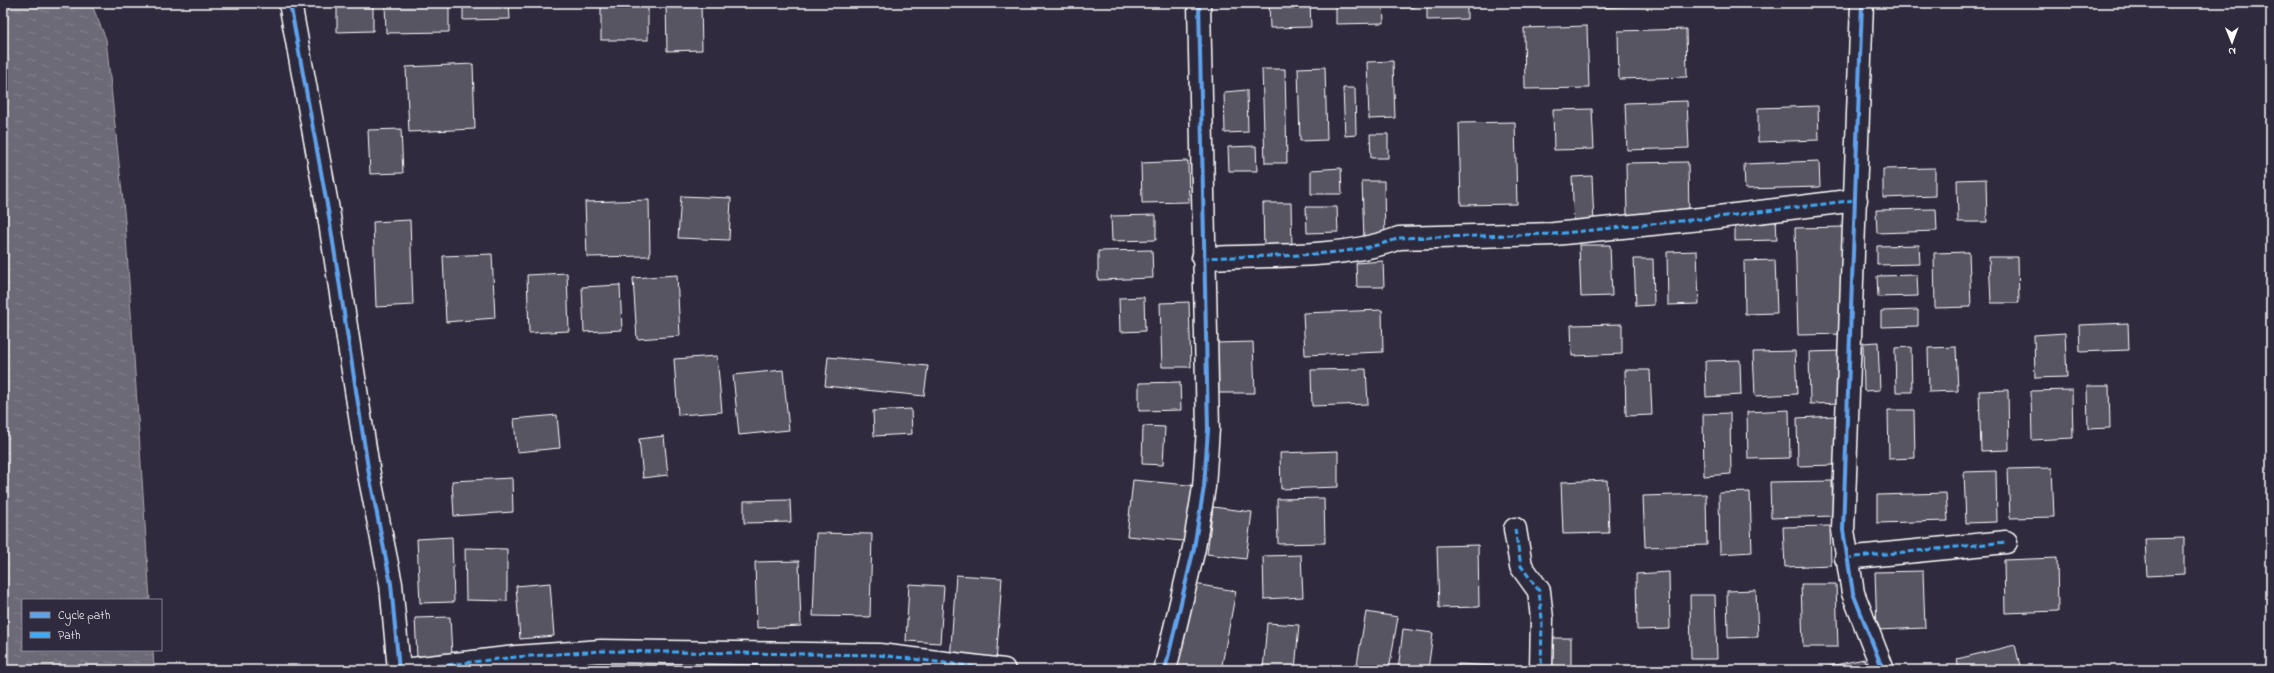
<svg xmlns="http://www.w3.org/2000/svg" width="2274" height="673" font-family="'Indie Flower',sans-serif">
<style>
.water{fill:url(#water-ripples);stroke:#a7a6ad}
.building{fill:#595564;stroke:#fff}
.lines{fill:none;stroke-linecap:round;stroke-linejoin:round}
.street-casing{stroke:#fff;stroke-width:25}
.street{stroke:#2f2a3d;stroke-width:22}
.quiet{stroke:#3fa9f5;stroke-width:3;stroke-dasharray:6 3;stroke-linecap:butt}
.cycleway-casing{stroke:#2f2a3d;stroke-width:6}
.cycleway{stroke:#60a3ed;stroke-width:4}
</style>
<defs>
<pattern id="water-ripples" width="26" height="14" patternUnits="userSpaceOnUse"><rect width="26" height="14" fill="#6d6a77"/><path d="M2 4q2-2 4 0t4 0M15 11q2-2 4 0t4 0" fill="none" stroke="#83808b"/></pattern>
</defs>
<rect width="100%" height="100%" fill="#2f2a3d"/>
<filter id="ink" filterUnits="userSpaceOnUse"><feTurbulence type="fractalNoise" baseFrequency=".025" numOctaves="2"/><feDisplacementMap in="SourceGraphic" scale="8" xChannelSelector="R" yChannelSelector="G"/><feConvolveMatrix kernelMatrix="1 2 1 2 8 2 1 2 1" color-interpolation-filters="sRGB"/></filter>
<g filter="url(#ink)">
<polygon class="water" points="3,3 91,3 106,39 125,221 150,600 23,600 23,650 153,650 154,670 3,670"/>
<g class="building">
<polygon points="337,3 373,3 373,31 337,32"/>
<polygon points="385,3 449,3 449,32 386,33"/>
<polygon points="463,3 509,3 510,19 463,20"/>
<rect x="601" y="3" width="47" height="37"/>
<polygon points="666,3 701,3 702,50 667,51"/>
<polygon points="1269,3 1310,3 1311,27 1270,28"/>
<polygon points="1336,3 1383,3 1384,23 1336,24"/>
<polygon points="1395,3 1415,3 1415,7 1395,8"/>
<polygon points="1427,3 1467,3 1467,19 1427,20"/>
<polygon points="1542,3 1579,3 1579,4 1542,6"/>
<polygon points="1592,3 1640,3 1640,6 1592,8"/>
<polygon points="1587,26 1589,88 1525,89 1524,28"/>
<polygon points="1686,29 1687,77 1619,79 1618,31"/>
<polygon points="1393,61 1395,118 1369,119 1367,62"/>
<polygon points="473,64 475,129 409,132 406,67"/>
<polygon points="1325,67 1327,140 1300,141 1298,68"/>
<polygon points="1262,69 1285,69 1287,163 1265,163"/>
<polygon points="1343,88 1355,88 1356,135 1345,136"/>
<polygon points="1247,90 1248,132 1225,133 1224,92"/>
<polygon points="1687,101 1689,148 1627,150 1625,103"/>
<polygon points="1818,106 1819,140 1758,142 1758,108"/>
<polygon points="1592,109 1594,149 1554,150 1553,110"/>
<polygon points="1515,122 1517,204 1461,205 1459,123"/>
<polygon points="401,129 403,173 370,174 368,130"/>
<polygon points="1370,134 1388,134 1388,158 1371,158"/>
<polygon points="1256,146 1257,171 1229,171 1228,147"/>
<polygon points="1188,161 1189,202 1142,203 1141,163"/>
<polygon points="1819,161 1820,187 1745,189 1744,164"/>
<polygon points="1688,162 1689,215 1627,216 1626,163"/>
<polygon points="1341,168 1342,194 1311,194 1311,170"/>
<polygon points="1935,168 1935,196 1883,198 1883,169"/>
<polygon points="1592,176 1594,224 1574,225 1572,177"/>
<polygon points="1986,179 1987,222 1958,222 1957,180"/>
<polygon points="1362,181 1384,181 1385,240 1364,240"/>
<polygon points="681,196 731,198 729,240 678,238"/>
<polygon points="649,200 650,256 587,257 585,202"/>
<polygon points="1263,203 1291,203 1292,249 1264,251"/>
<polygon points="1306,207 1337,207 1338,232 1307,233"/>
<polygon points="1936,209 1937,231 1877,233 1876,210"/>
<polygon points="1156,215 1156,240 1112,241 1111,216"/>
<polygon points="1776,219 1777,240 1735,241 1735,220"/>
<polygon points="410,220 413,305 376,307 373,222"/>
<polygon points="1844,227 1847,334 1798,335 1795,228"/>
<polygon points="1579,245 1610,245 1612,296 1581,297"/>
<polygon points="1919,245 1920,264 1877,265 1877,246"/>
<polygon points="1152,250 1153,278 1098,280 1098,251"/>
<polygon points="1697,251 1699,304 1668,305 1667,252"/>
<polygon points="1969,252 1971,307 1935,308 1934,253"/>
<polygon points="492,254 495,318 446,322 443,256"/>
<polygon points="1989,257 2018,257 2019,303 1991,303"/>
<polygon points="1634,259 1653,259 1654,305 1636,306"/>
<polygon points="1775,260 1777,313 1745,314 1744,261"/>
<polygon points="1383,261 1384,287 1357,287 1356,263"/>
<polygon points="567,273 569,331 529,333 527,275"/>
<polygon points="677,275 680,336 637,339 633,278"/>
<polygon points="1917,275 1918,296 1878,297 1877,276"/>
<polygon points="620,285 622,330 584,332 582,287"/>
<polygon points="1144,297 1145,331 1120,332 1119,298"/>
<polygon points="1189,302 1191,367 1162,367 1160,303"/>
<polygon points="1382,310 1383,352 1305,355 1303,313"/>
<polygon points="1918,310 1918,326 1881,327 1881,311"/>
<polygon points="2128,323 2129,350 2080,352 2079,325"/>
<polygon points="1622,324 1622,354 1572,356 1571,325"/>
<polygon points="2065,333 2067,377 2035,378 2034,335"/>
<polygon points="1253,342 1255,393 1218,393 1216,343"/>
<polygon points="1878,342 1880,390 1864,391 1863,343"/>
<polygon points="1911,347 1912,392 1896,392 1895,348"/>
<polygon points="1956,347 1958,391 1929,392 1928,348"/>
<polygon points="1795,351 1797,394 1755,396 1753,352"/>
<polygon points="1842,351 1843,403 1810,404 1809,352"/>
<polygon points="717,356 722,412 678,415 674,359"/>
<polygon points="828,357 928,366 924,396 825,386"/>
<polygon points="1740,360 1741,395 1706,397 1705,361"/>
<polygon points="1366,369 1368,404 1312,406 1311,370"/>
<polygon points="783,370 789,430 739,435 733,375"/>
<polygon points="1625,370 1650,370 1652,415 1626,416"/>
<polygon points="1180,382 1181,410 1139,411 1139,383"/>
<polygon points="2087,386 2109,386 2110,428 2088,429"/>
<polygon points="2008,390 2009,450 1981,451 1979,391"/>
<polygon points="2072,390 2073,438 2032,440 2031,391"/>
<polygon points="911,409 912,434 874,436 873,411"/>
<polygon points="1789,410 1790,458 1748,459 1747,412"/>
<polygon points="1888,410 1914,410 1915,458 1889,459"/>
<polygon points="1730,413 1731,474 1704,476 1703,414"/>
<polygon points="557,415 560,448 517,452 514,419"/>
<polygon points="1835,416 1836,465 1798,466 1797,418"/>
<polygon points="1143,426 1165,427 1163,465 1142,464"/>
<polygon points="664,436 668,475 643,478 639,439"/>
<polygon points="1338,451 1338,487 1281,489 1280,453"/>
<polygon points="2052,468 2054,517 2010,518 2008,469"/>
<polygon points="1996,471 1997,522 1966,523 1964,472"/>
<polygon points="512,478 513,512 454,516 452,481"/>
<polygon points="1133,480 1199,486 1194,542 1127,536"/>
<polygon points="1607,480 1609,533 1563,534 1561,482"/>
<polygon points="1832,481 1833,516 1771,518 1770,482"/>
<polygon points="1750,492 1752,552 1720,554 1719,493"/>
<polygon points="1946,493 1948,521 1877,523 1877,495"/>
<polygon points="1706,494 1707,545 1645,547 1643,496"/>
<polygon points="1324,498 1325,543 1278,544 1277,499"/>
<polygon points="790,500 791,522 744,523 744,501"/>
<polygon points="1213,507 1252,512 1246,559 1207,554"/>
<polygon points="1830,526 1831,565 1785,567 1783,527"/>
<polygon points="816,533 872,534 870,617 813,616"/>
<polygon points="452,537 454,602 420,603 417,539"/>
<polygon points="2184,538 2184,574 2147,576 2145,539"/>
<polygon points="1478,545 1479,607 1439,608 1437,546"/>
<polygon points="465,548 507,549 507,601 466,600"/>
<polygon points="1301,555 1303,597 1264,599 1263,556"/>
<polygon points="2057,558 2058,611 2005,613 2004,560"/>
<polygon points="799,561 801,626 757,628 755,562"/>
<polygon points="1923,571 1925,628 1877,630 1875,572"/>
<polygon points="1669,572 1670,629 1637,630 1636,574"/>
<polygon points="956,575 1002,578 996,664 950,661"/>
<polygon points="550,583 554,636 520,639 516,586"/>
<polygon points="1188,583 1236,591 1221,670 1172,670"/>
<polygon points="909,584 944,586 940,643 906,641"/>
<polygon points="1801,584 1836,584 1838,647 1803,647"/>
<polygon points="1756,590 1758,637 1728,638 1727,591"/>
<polygon points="1690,595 1715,595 1717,659 1691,659"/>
<polygon points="1366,612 1398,617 1389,670 1356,670"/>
<polygon points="450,617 452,655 417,657 415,618"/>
<polygon points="1267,623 1299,625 1295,670 1263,670"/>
<polygon points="1403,629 1433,633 1428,670 1398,670"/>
<rect x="1547" y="638" width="24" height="32"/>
<polygon points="2015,645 2021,670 1959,670 1957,659"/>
<polygon points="1864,659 1867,670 1821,670 1821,668"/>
<polygon points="1458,664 1494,666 1494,670 1458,670"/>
<polygon points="1798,667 1798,670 1769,670"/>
</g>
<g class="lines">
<defs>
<g id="street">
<polyline points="290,3 328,210 369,474 391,584 399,670"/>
<polyline points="1862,3 1843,530 1853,593 1883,670"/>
<path d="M1203,258C1260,255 1348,259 1399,238L1554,234L1710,218L1856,200"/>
<polyline points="1515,529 1521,566 1539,591 1542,619 1541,670"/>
<polyline points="1846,558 2006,542"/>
<polyline points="403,670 516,657 601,651 879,655 1004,670"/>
<polyline points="1165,670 1194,548 1204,487 1208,429 1199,3"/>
</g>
</defs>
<use href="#street" class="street-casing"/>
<use href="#street" class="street"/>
<g class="quiet">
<path d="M1203,258C1260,255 1348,259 1399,238L1554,234L1710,218L1856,200"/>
<polyline points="1515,529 1521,566 1539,591 1542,619 1541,670"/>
<polyline points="1846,558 2006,542"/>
<polyline points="403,670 516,657 601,651 879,655 1004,670"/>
</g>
<defs>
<g id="cycleway">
<polyline points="290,3 328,210 369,474 391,584 399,670"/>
<polyline points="1862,3 1843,530 1853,593 1883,670"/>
<polyline points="1165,670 1194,548 1204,487 1208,429 1199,3"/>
</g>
</defs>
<use href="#cycleway" class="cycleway-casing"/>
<use href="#cycleway" class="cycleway"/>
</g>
</g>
<rect width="2274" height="673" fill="none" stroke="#2f2a3d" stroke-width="16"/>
<rect x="8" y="8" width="2258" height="657" fill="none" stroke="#fff" stroke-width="1.5" filter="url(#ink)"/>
<rect x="22" y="599" width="140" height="52" fill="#2f2a3d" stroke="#827f8b"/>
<rect x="30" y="612" width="20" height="6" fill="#60a3ed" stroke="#827f8b"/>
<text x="58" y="619" font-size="12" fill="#ffffff">Cycle path</text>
<rect x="30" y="632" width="20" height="6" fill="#3fa9f5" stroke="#827f8b"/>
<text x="58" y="639" font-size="12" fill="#ffffff">Path</text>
<g transform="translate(2232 42) rotate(179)" stroke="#2f2a3d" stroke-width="3" paint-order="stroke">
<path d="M0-3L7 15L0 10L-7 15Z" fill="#ffffff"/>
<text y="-6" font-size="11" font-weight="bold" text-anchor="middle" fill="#ffffff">N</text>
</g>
</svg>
